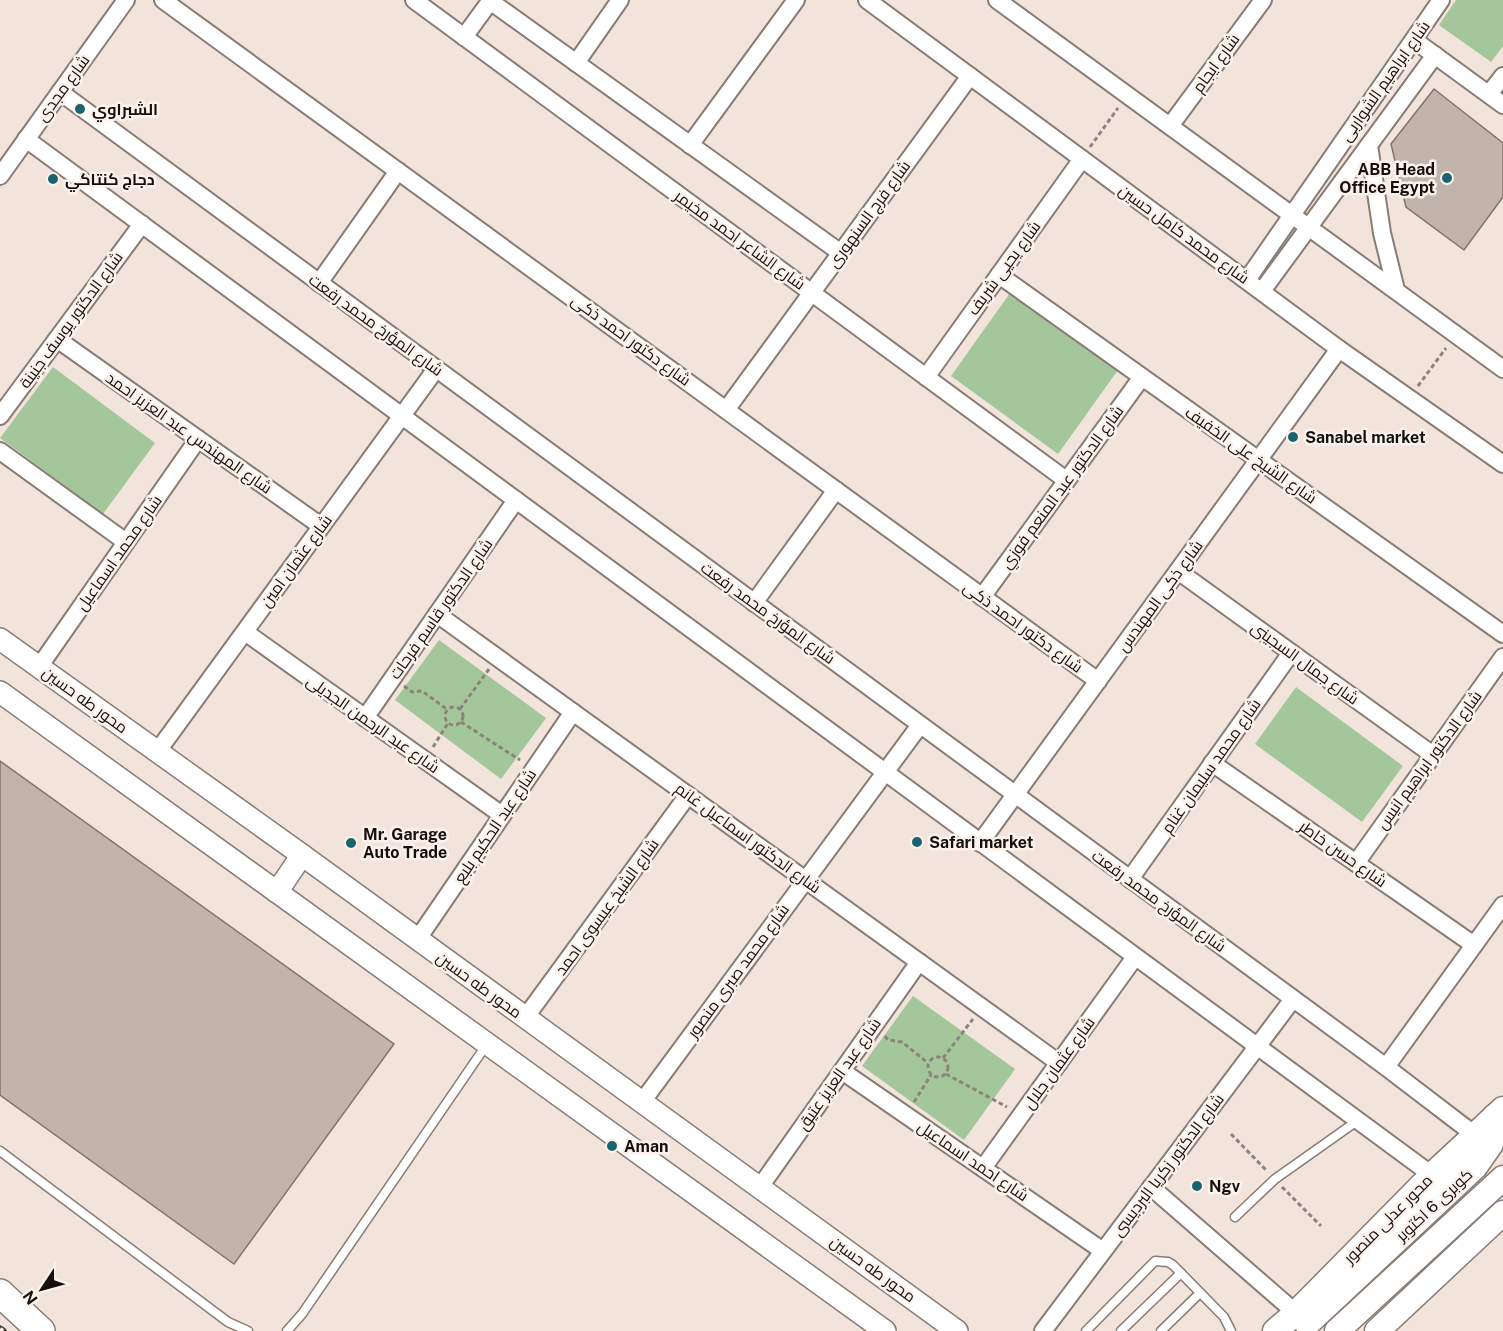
<svg xmlns="http://www.w3.org/2000/svg" width="1503" height="1331" font-family="'Public Sans',Cairo,sans-serif">
<style>
.green{fill:#a3c79b}
.building{fill:#c1b4ab;stroke:#81746c;stroke-width:1.5}
.lines{fill:none;stroke-linecap:round;stroke-linejoin:round}
.service-casing{stroke:#887c74;stroke-width:11}
.minor-casing{stroke:#887c74;stroke-width:20}
.tertiary-casing{stroke:#887c74;stroke-width:24}
.secondary-casing{stroke:#887c74;stroke-width:27}
.primary-casing{stroke:#887c74;stroke-width:30}
.path{stroke:#8c837d;stroke-width:3;stroke-dasharray:4.5 3;stroke-linecap:butt}
.service{stroke:#fff;stroke-width:8}
.minor{stroke:#fff;stroke-width:16}
.tertiary{stroke:#fff;stroke-width:21}
.secondary{stroke:#fff;stroke-width:24}
.primary{stroke:#fff;stroke-width:27}
.rail-casing{stroke:#3e3834;stroke-width:7}
.rail{stroke:#fdf2eb;stroke-width:4.5;stroke-dasharray:14;stroke-linecap:butt}
.poi-dot{fill:#19646f;stroke:#fdf2eb;stroke-width:2}
.labels{text-anchor:middle;dominant-baseline:central;stroke-width:5;stroke-linejoin:round;paint-order:stroke}
.street-label{font-size:16px;fill:#14100d;stroke:#fdf2eb}
.poi-label{font-size:16px;font-weight:bold;fill:#14100d;stroke:#fdf2eb;text-anchor:start}
</style>
<rect width="100%" height="100%" fill="#f2e4db"/>
<g class="green">
<polygon points="1456,0 1503,0 1503,46 1491,62 1439,25"/>
<polygon points="1010,293 1118,370 1058,454 951,376"/>
<polygon points="53,367 155,443 103,514 0,438"/>
<polygon points="439,640 546,718 501,779 395,700"/>
<polygon points="1296,687 1403,766 1362,822 1255,744"/>
<polygon points="913,996 1015,1069 964,1140 862,1066"/>
</g>
<g class="building">
<polygon points="1434,89 1503,143 1503,197 1464,250 1406,207 1391,144"/>
<polygon points="0,761 394,1044 234,1264 0,1095"/>
</g>
<g class="lines">
<defs>
<g id="service">
<polyline points="0,1151 228,1322 248,1331"/>
<polyline points="1235,1217 1275,1179 1357,1121"/>
<polyline points="287,1331 302,1314 487,1044"/>
<polyline points="1086,1331 1155,1261 1168,1262 1173,1265 1224,1317 1231,1331"/>
<polyline points="1121,1331 1181,1273"/>
<polyline points="1161,1331 1200,1293"/>
</g>
<g id="minor">
<polyline points="163,0 1098,681"/>
<polyline points="414,0 1066,480"/>
<polyline points="867,0 1339,349 1503,464"/>
<polyline points="997,0 1503,369"/>
<polyline points="490,1 841,253"/>
<polyline points="464,37 491,0"/>
<polyline points="1414,40 1503,105"/>
<polyline points="576,63 620,0"/>
<polyline points="60,92 1386,1067 1475,1135"/>
<polyline points="1489,94 1503,76"/>
<polyline points="1170,126 1263,0"/>
<polyline points="26,139 1432,1175"/>
<polyline points="690,145 796,0"/>
<polyline points="1369,145 1382,233 1396,290"/>
<polyline points="0,176 126,0"/>
<polyline points="999,275 1503,634"/>
<polyline points="1247,280 1441,0"/>
<polyline points="319,283 398,171"/>
<polyline points="1262,291 1435,55"/>
<polyline points="57,339 321,526"/>
<polyline points="926,377 1082,159"/>
<polyline points="726,410 970,76"/>
<polyline points="0,416 142,224"/>
<polyline points="0,451 126,542"/>
<polyline points="1178,571 1433,755"/>
<polyline points="982,597 1142,377"/>
<polyline points="754,603 836,490"/>
<polyline points="437,614 1059,1063"/>
<polyline points="245,632 502,815"/>
<polyline points="39,667 198,439"/>
<polyline points="365,718 516,500"/>
<polyline points="157,752 436,369"/>
<polyline points="1212,763 1474,945"/>
<polyline points="980,843 1339,349"/>
<polyline points="1356,863 1503,657"/>
<polyline points="1130,879 1291,653"/>
<polyline points="417,940 573,712"/>
<polyline points="525,1018 688,795"/>
<polyline points="1386,1067 1503,905"/>
<polyline points="842,1071 1103,1251"/>
<polyline points="642,1102 920,725"/>
<polyline points="983,1168 1135,957"/>
<polyline points="760,1187 919,962"/>
<polyline points="1151,1187 1296,1313"/>
<polyline points="1043,1331 1293,999"/>
</g>
<g id="tertiary">
<polyline points="0,639 302,855 957,1331"/>
<polyline points="0,692 885,1331"/>
<polyline points="277,892 302,855"/>
</g>
<g id="secondary">
<polyline points="1307,1324 1475,1167 1491,1144 1495,1116"/>
<polyline points="1275,1331 1296,1313 1432,1175 1503,1109"/>
<polyline points="1337,1331 1503,1178"/>
<polyline points="1377,1331 1503,1213"/>
</g>
<polyline id="primary" points="0,1293 41,1331"/>
</defs>
<use href="#service" class="service-casing"/>
<use href="#minor" class="minor-casing"/>
<use href="#tertiary" class="tertiary-casing"/>
<use href="#secondary" class="secondary-casing"/>
<use href="#primary" class="primary-casing"/>
<g class="path">
<polyline points="1090,147 1118,108"/>
<polyline points="1418,386 1446,348"/>
<polyline points="404,686 412,692 422,691 448,710"/>
<circle cx="454" cy="716" r="9"/>
<polyline points="460,709 489,669"/>
<polyline points="461,722 520,760"/>
<polyline points="433,747 448,723"/>
<polyline points="885,1036 888,1040 902,1042 928,1063"/>
<circle cx="938" cy="1067" r="10"/>
<polyline points="943,1058 973,1019"/>
<polyline points="946,1074 1007,1107"/>
<polyline points="914,1102 931,1075"/>
<polyline points="1231,1134 1267,1171"/>
<polyline points="1282,1187 1321,1226"/>
</g>
<use href="#service" class="service"/>
<use href="#minor" class="minor"/>
<use href="#tertiary" class="tertiary"/>
<use href="#secondary" class="secondary"/>
<use href="#primary" class="primary"/>
<defs>
<polyline id="rail" points="0,1329 3,1331"/>
</defs>
<use href="#rail" class="rail-casing"/>
<use href="#rail" class="rail"/>
</g>
<g class="poi-dot">
<circle cx="80" cy="109" r="6"/>
<circle cx="1447" cy="178" r="6"/>
<circle cx="53" cy="179" r="6"/>
<circle cx="1293" cy="437" r="6"/>
<circle cx="917" cy="842" r="6"/>
<circle cx="351" cy="843" r="6"/>
<circle cx="612" cy="1146" r="6"/>
<circle cx="1197" cy="1186" r="6"/>
</g>
<g class="labels">
<g class="street-label">
<text transform="translate(1216 63) rotate(-54)">شارع ايجام</text>
<text transform="translate(1385 81) rotate(-55)">شارع ابراهيم الشواربى</text>
<text transform="translate(63 88) rotate(-54)">شارع مجدى</text>
<text transform="translate(869 214) rotate(-54)">شارع فرج السنهورى</text>
<text transform="translate(1184 234) rotate(36)">شارع محمد كامل حسين</text>
<text transform="translate(740 240) rotate(36)">شارع الشاعر احمد مخيمر</text>
<text transform="translate(1004 268) rotate(-54)">شارع يحيى شريف</text>
<text transform="translate(71 320) rotate(-54)">شارع الدكتور يوسف جنينة</text>
<text transform="translate(376 325) rotate(36)">شارع المؤرخ محمد رفعت</text>
<text transform="translate(631 340) rotate(36)">شارع دكتور احمد ذكى</text>
<text transform="translate(189 433) rotate(35)">شارع المهندس عبد العزيز احمد</text>
<text transform="translate(1251 455) rotate(35)">شارع الشيخ على الخفيف</text>
<text transform="translate(1062 487) rotate(-54)">شارع الدكتور عبد المنعم فوزي</text>
<text transform="translate(119 553) rotate(-55)">شارع محمد اسماعيل</text>
<text transform="translate(296 561) rotate(-54)">شارع عثمان امين</text>
<text transform="translate(1160 596) rotate(-54)">شارع ذكى المهندس</text>
<text transform="translate(441 609) rotate(-55)">شارع الدكتور قاسم فرحات</text>
<text transform="translate(768 613) rotate(36)">شارع المؤرخ محمد رفعت</text>
<text transform="translate(1023 627) rotate(36)">شارع دكتور احمد ذكى</text>
<text transform="translate(1305 663) rotate(36)">شارع جمال السجينى</text>
<text transform="translate(85 700) rotate(36)">محور طه حسين</text>
<text transform="translate(373 724) rotate(35)">شارع عبد الرحمن الجديلى</text>
<text transform="translate(1429 760) rotate(-54)">شارع الدكتور ابراهيم انيس</text>
<text transform="translate(1211 766) rotate(-55)">شارع محمد سليمان غنام</text>
<text transform="translate(495 826) rotate(-56)">شارع عبد الحكيم بلبع</text>
<text transform="translate(748 838) rotate(36)">شارع الدكتور اسماعيل غانم</text>
<text transform="translate(1343 854) rotate(35)">شارع حسن خاطر</text>
<text transform="translate(1159 901) rotate(36)">شارع المؤرخ محمد رفعت</text>
<text transform="translate(607 907) rotate(-54)">شارع الشيخ عيسوى احمد</text>
<text transform="translate(738 971) rotate(-54)">شارع محمد صبرى منصور</text>
<text transform="translate(479 985) rotate(36)">محور طه حسين</text>
<text transform="translate(1059 1063) rotate(-54)">شارع عثمان جلال</text>
<text transform="translate(839 1074) rotate(-55)">شارع عبد العزيز عتيق</text>
<text transform="translate(973 1161) rotate(34)">شارع احمد اسماعيل</text>
<text transform="translate(1168 1165) rotate(-53)">شارع الدكتور زكريا البرديسى</text>
<text transform="translate(1434 1205) rotate(-43)">كوبرى 6 اكتوبر</text>
<text transform="translate(1388 1219) rotate(-45)">محور عدلى منصور</text>
<text transform="translate(873 1269) rotate(36)">محور طه حسين</text>
</g>
<g class="poi-label">
<text x="92" y="109">الشبراوي</text>
<text x="1435" y="169" text-anchor="end">ABB Head<tspan x="1435" dy="18">Office Egypt</tspan></text>
<text x="65" y="179">دجاج كنتاكي</text>
<text x="1305" y="437">Sanabel market</text>
<text x="363" y="834">Mr. Garage<tspan x="363" dy="18">Auto Trade</tspan></text>
<text x="929" y="842">Safari market</text>
<text x="624" y="1146">Aman</text>
<text x="1209" y="1186">Ngv</text>
</g>
</g>
<g transform="translate(42 1289) rotate(234)" stroke="#fdf2eb" stroke-width="4.5" paint-order="stroke">
<path d="M0-4.5L10 22L0 15L-10 22Z" fill="#14100d"/>
<text y="-9" font-size="16" font-weight="bold" text-anchor="middle" fill="#14100d">N</text>
</g>
</svg>
